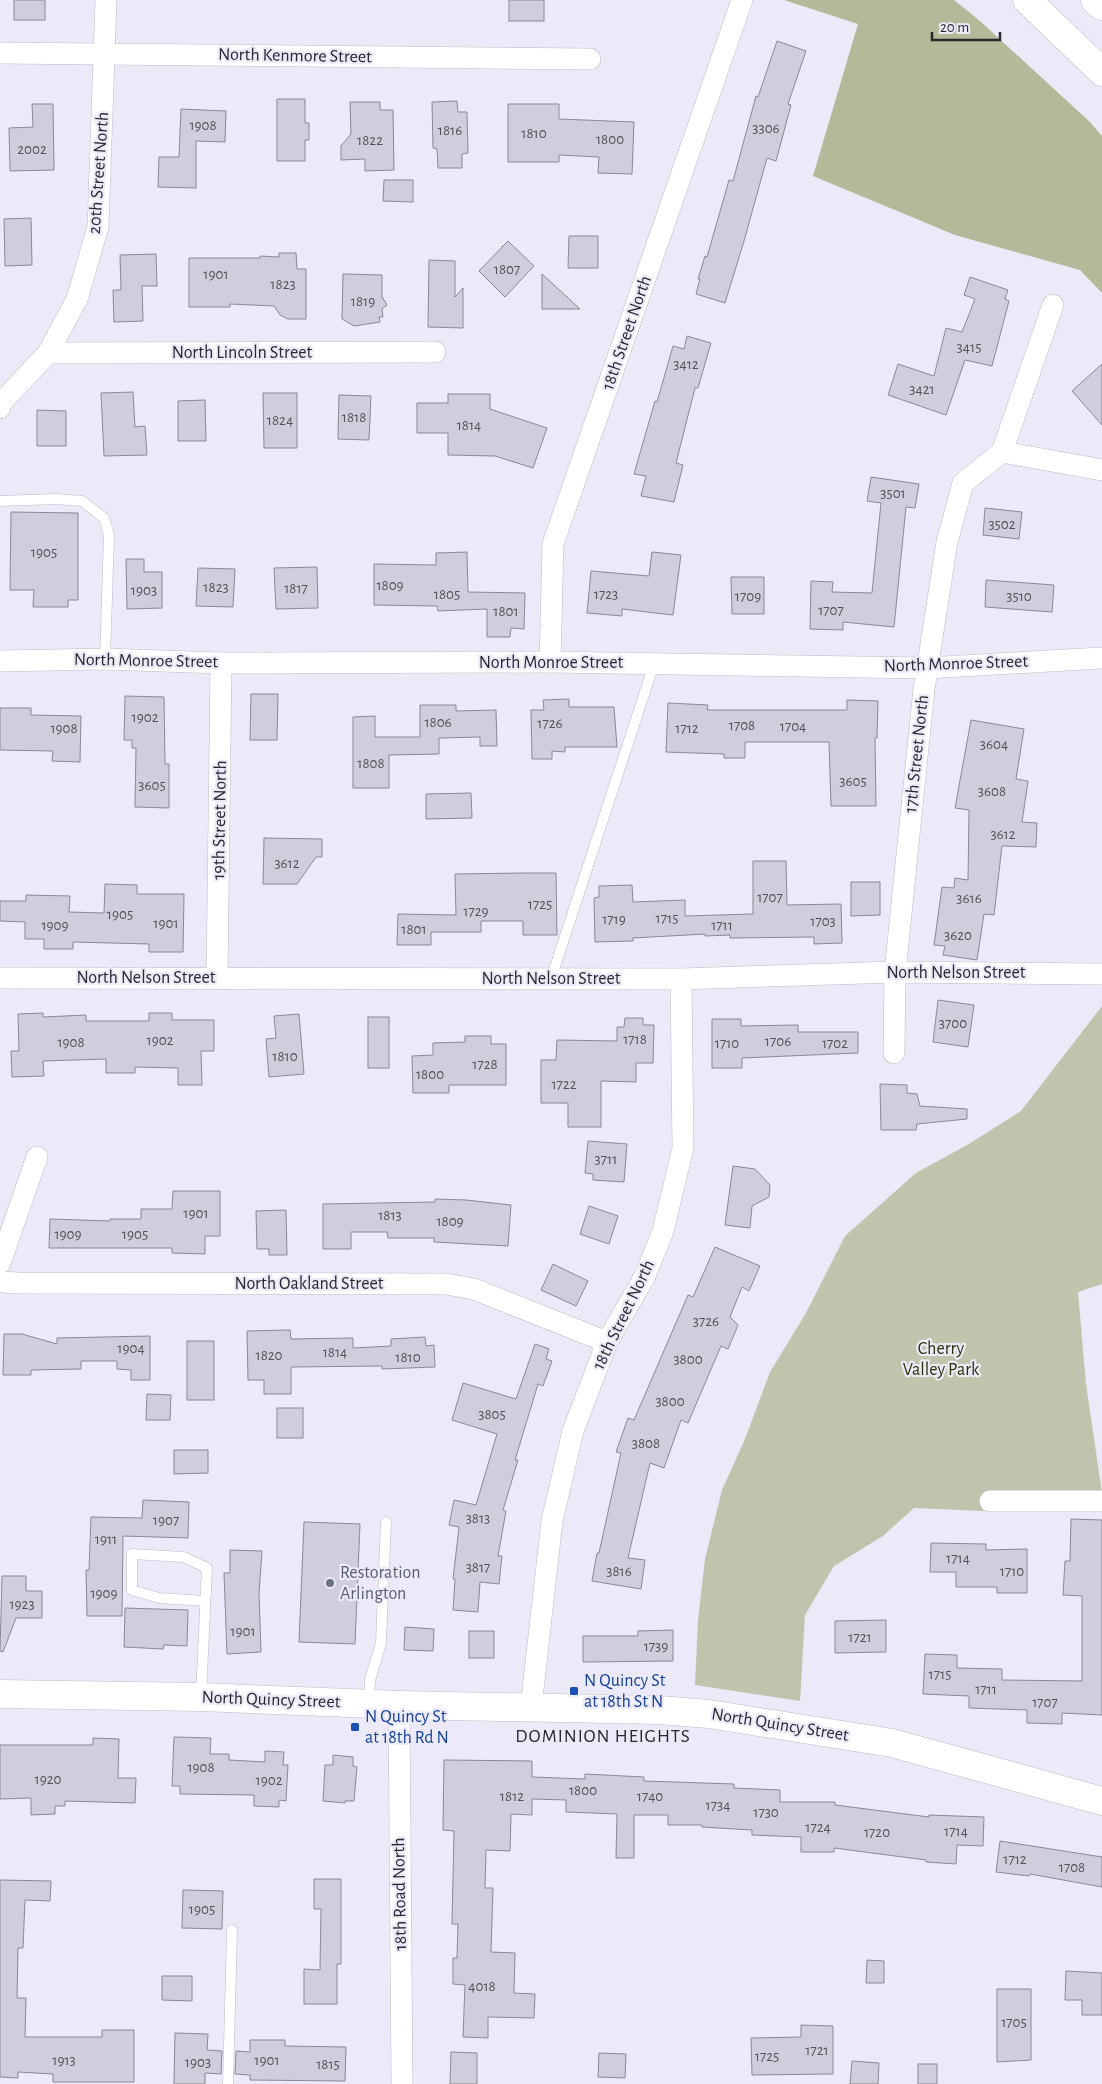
<svg xmlns="http://www.w3.org/2000/svg" width="1102" height="2084" font-family="'Alegreya Sans',sans-serif">
<style>
.green{fill:#c1c4ad}
.forest{fill:#b5b999}
.building{fill:#d0cddc;stroke:#8c8896}
.lines{fill:none;stroke-linecap:round;stroke-linejoin:round}
.lane-casing{stroke:#bebac9;stroke-width:11}
.street-casing{stroke:#bebac9;stroke-width:22}
.secondary-casing{stroke:#bebac9;stroke-width:29}
.highway-casing{stroke:#bebac9;stroke-width:29}
.lane{stroke:#fff;stroke-width:10}
.street{stroke:#fff;stroke-width:21}
.secondary{stroke:#fff;stroke-width:28}
.highway{stroke:#fff;stroke-width:28}
.worship-dot{fill:#6b7280;stroke:#ece9f8;stroke-width:2}
.transit-dot{fill:#1a4fb4;stroke:#ece9f8;stroke-width:2}
.labels{text-anchor:middle;dominant-baseline:central;stroke-width:4.5;stroke-linejoin:round;paint-order:stroke}
.number-label{font-size:15px;fill:#54525a}
.street-label{font-size:18px;fill:#2a292e;stroke:#ece9f8}
.park-label{font-size:18px;fill:#2d3007;stroke:#ece9f8}
.worship-label{font-size:18px;fill:#5b616d;stroke:#ece9f8;text-anchor:start}
.transit-label{font-size:18px;fill:#164399;stroke:#ece9f8;text-anchor:start}
.neighbourhood-label{font-size:19px;letter-spacing:1px;fill:#2a292e;stroke:#ece9f8}
</style>
<rect width="100%" height="100%" fill="#ece9f8"/>
<polygon class="green" points="1102,1006 1102,1284 1078,1292 1086,1384 1102,1493 986,1496 983,1511 914,1508 883,1536 834,1566 805,1615 800,1701 695,1685 698,1620 705,1559 722,1490 745,1439 770,1372 806,1313 845,1236 916,1173 967,1145 1021,1111"/>
<polygon class="forest" points="784,0 954,0 980,21 1090,122 1102,136 1102,293 1080,270 955,235 813,176 858,24"/>
<g class="building">
<rect x="14" y="0" width="31" height="20"/>
<rect x="509" y="0" width="35" height="21"/>
<polygon points="777,41 806,51 788,104 791,105 776,161 767,158 744,241 725,303 696,294 700,279 698,279 705,256 707,257 729,180 733,181 756,96 758,97"/>
<polygon points="277,99 305,99 305,123 309,123 309,140 305,140 305,161 277,161"/>
<polygon points="457,101 458,112 467,112 468,153 462,154 462,168 438,168 437,149 433,148 432,102"/>
<polygon points="350,102 380,102 380,110 393,110 394,170 365,171 365,159 341,160 341,146 351,134"/>
<polygon points="32,104 53,104 54,170 10,171 9,128 33,127"/>
<polygon points="508,104 559,104 559,119 634,122 632,174 598,173 599,157 559,155 559,162 508,162"/>
<polygon points="181,109 226,111 225,142 196,141 196,188 158,187 159,157 179,157"/>
<polygon points="384,180 413,180 413,202 383,201"/>
<polygon points="31,218 32,265 5,266 4,219"/>
<polygon points="569,236 598,236 598,268 568,268"/>
<polygon points="508,241 534,266 505,297 479,271"/>
<polygon points="279,253 296,253 297,269 306,269 306,319 288,319 280,315 274,306 230,304 230,307 189,307 189,258 260,258 260,256 279,257"/>
<polygon points="156,254 157,286 142,286 143,321 114,322 113,290 121,290 120,255"/>
<polygon points="429,260 455,261 455,297 463,288 463,328 428,327"/>
<polygon points="343,274 382,275 382,297 387,305 382,309 383,317 379,317 380,322 354,326 342,319"/>
<polygon points="542,274 580,309 542,309"/>
<polygon points="970,277 1008,290 1005,299 1009,301 992,366 965,360 946,415 888,395 898,364 934,376 946,328 962,332 975,299 964,295"/>
<polygon points="687,336 711,343 698,388 695,388 676,463 683,465 674,502 641,496 646,476 634,474 655,401 657,402 673,346 684,349"/>
<polygon points="1102,364 1102,425 1072,391"/>
<polygon points="133,392 135,427 145,426 147,455 104,456 101,393"/>
<polygon points="263,393 297,393 297,448 264,448"/>
<polygon points="448,394 490,394 490,409 547,428 533,468 495,456 448,455 448,433 417,433 417,403 448,403"/>
<polygon points="339,395 371,396 369,440 338,439"/>
<polygon points="205,400 206,441 178,441 178,401"/>
<polygon points="37,410 66,411 66,446 37,446"/>
<polygon points="871,477 919,484 915,508 906,507 894,627 843,622 843,630 810,629 811,581 833,582 832,592 872,593 881,503 867,501"/>
<polygon points="985,508 1022,512 1019,539 983,535"/>
<polygon points="11,512 78,513 78,600 68,600 68,607 33,607 34,590 10,590"/>
<polygon points="467,552 468,592 525,593 524,629 511,628 510,637 487,637 487,609 438,611 437,606 374,605 374,564 436,565 436,553"/>
<polygon points="652,552 681,555 673,615 622,609 622,616 587,613 591,571 649,576"/>
<polygon points="126,559 144,559 144,572 162,572 162,608 127,609"/>
<polygon points="317,567 318,608 276,609 274,568"/>
<polygon points="198,568 235,569 233,607 196,606"/>
<polygon points="731,577 764,577 764,614 732,614"/>
<polygon points="986,580 1054,585 1052,612 985,607"/>
<polygon points="251,694 278,694 277,740 250,740"/>
<polygon points="125,696 164,697 165,764 169,764 169,808 135,807 136,748 132,748 132,740 124,740"/>
<polygon points="569,699 569,707 614,707 617,747 565,747 565,752 552,751 552,759 532,759 531,710 544,710 543,700"/>
<polygon points="847,700 878,701 877,738 875,738 876,806 831,806 829,742 745,742 745,758 724,758 724,754 666,752 668,703 708,705 707,710 847,710"/>
<polygon points="420,705 456,705 456,711 496,710 497,746 480,746 480,737 439,738 439,754 389,755 389,788 353,788 353,717 375,716 375,737 420,737"/>
<polygon points="0,708 31,708 31,715 81,716 80,762 52,761 53,751 0,750"/>
<polygon points="971,720 1024,729 1016,779 1028,781 1022,822 1037,823 1036,847 1002,846 994,915 984,914 977,960 943,955 945,946 934,945 942,887 954,888 955,878 968,880 969,810 955,808"/>
<polygon points="471,793 472,818 426,819 426,794"/>
<polygon points="264,838 322,839 322,857 316,857 297,884 263,884"/>
<polygon points="753,861 786,861 787,905 841,904 842,943 814,944 814,937 730,938 730,935 705,936 705,934 633,938 633,941 595,942 594,898 599,897 599,886 632,885 633,902 685,900 685,916 753,914"/>
<polygon points="523,873 556,873 557,935 523,935 523,921 481,921 481,932 431,932 431,945 397,945 398,914 456,915 455,874"/>
<polygon points="851,882 880,882 880,915 851,916"/>
<polygon points="105,884 137,885 137,894 184,894 183,952 149,952 149,944 73,942 73,949 44,949 44,939 25,939 25,922 0,921 0,901 26,901 26,895 70,896 69,912 104,913"/>
<polygon points="938,1000 974,1005 968,1047 933,1042"/>
<polygon points="43,1013 43,1017 86,1015 86,1021 149,1021 149,1013 172,1013 172,1020 214,1020 214,1051 201,1051 202,1085 178,1085 178,1068 135,1067 135,1073 106,1073 106,1059 43,1061 44,1076 12,1077 11,1051 19,1051 18,1014"/>
<polygon points="299,1014 304,1074 269,1077 266,1039 276,1038 274,1016"/>
<rect x="368" y="1017" width="21" height="51"/>
<polygon points="625,1018 643,1018 643,1025 654,1025 653,1063 636,1063 636,1082 601,1081 601,1127 568,1127 568,1103 541,1103 541,1060 556,1060 557,1040 617,1041 617,1027 624,1027"/>
<polygon points="712,1019 741,1019 741,1026 798,1025 798,1032 858,1032 858,1053 742,1058 742,1068 712,1068"/>
<polygon points="465,1036 491,1036 491,1044 506,1044 506,1085 449,1085 449,1093 413,1093 412,1056 433,1055 433,1043 465,1042"/>
<polygon points="880,1084 907,1085 907,1093 917,1094 920,1106 967,1109 967,1119 917,1124 916,1130 881,1130"/>
<polygon points="588,1141 627,1144 624,1182 593,1180 593,1174 585,1173"/>
<polygon points="733,1166 755,1169 770,1185 769,1197 752,1206 750,1228 725,1225"/>
<polygon points="173,1191 220,1191 220,1236 205,1236 205,1254 172,1253 172,1248 49,1248 50,1219 110,1221 110,1219 141,1219 141,1209 172,1209"/>
<polygon points="435,1199 466,1200 511,1205 508,1246 434,1242 434,1238 388,1238 387,1232 351,1232 351,1249 323,1249 323,1204 435,1202"/>
<polygon points="589,1206 618,1216 609,1244 580,1234"/>
<polygon points="286,1210 287,1255 269,1255 269,1249 257,1249 256,1211"/>
<polygon points="715,1247 760,1266 749,1291 742,1287 730,1317 738,1325 728,1349 721,1346 688,1423 681,1420 664,1468 650,1463 628,1558 645,1560 641,1589 592,1581 597,1553 599,1553 621,1453 616,1452 628,1418 634,1420 688,1295 693,1297"/>
<polygon points="553,1264 588,1281 576,1306 541,1290"/>
<polygon points="290,1330 291,1339 353,1338 353,1348 391,1346 391,1339 425,1337 426,1346 434,1345 435,1367 382,1369 382,1366 291,1367 291,1394 264,1394 264,1380 248,1380 247,1331"/>
<polygon points="4,1334 22,1334 57,1344 57,1338 150,1336 150,1380 131,1380 131,1370 117,1369 117,1361 81,1361 81,1369 31,1370 31,1375 3,1375"/>
<rect x="187" y="1341" width="27" height="59"/>
<polygon points="535,1344 549,1349 546,1359 552,1361 543,1386 538,1384 515,1460 518,1460 503,1510 506,1511 498,1556 502,1556 499,1584 480,1582 478,1612 453,1610 455,1579 453,1579 459,1527 449,1525 454,1500 476,1505 497,1434 452,1420 463,1383 516,1399"/>
<polygon points="147,1394 171,1395 170,1420 146,1420"/>
<rect x="277" y="1408" width="26" height="30"/>
<polygon points="174,1450 208,1450 208,1473 174,1474"/>
<polygon points="143,1500 189,1502 188,1538 123,1536 122,1616 87,1616 86,1570 89,1570 91,1517 142,1518"/>
<polygon points="1071,1519 1102,1520 1102,1715 1062,1713 1062,1724 1027,1723 1027,1710 969,1708 969,1696 923,1694 925,1654 957,1655 957,1668 1002,1669 1002,1680 1082,1681 1082,1596 1063,1595 1065,1561 1070,1561"/>
<polygon points="304,1522 360,1524 355,1644 299,1642"/>
<polygon points="931,1543 986,1544 986,1550 1027,1549 1027,1593 997,1593 997,1587 956,1587 956,1572 930,1572"/>
<polygon points="230,1550 262,1551 259,1594 261,1652 227,1654 224,1573 230,1573"/>
<polygon points="2,1576 26,1576 26,1591 42,1591 42,1618 16,1618 3,1652 0,1651"/>
<polygon points="125,1608 188,1610 187,1646 164,1645 163,1649 124,1647"/>
<polygon points="886,1620 886,1652 835,1653 835,1621"/>
<polygon points="405,1627 434,1629 433,1651 404,1650"/>
<polygon points="673,1630 673,1661 583,1662 583,1636 638,1636 638,1631"/>
<rect x="469" y="1631" width="25" height="27"/>
<polygon points="174,1737 211,1738 210,1754 229,1754 229,1760 265,1762 265,1751 284,1752 283,1765 288,1765 286,1801 279,1800 279,1807 254,1806 254,1795 180,1794 180,1786 172,1786"/>
<polygon points="93,1738 119,1739 118,1778 136,1778 135,1803 65,1801 65,1806 55,1806 55,1814 31,1815 31,1798 0,1799 0,1745 93,1745"/>
<polygon points="333,1755 353,1757 353,1766 357,1767 354,1801 345,1801 345,1803 323,1801 325,1765 333,1765"/>
<polygon points="444,1760 532,1761 532,1777 585,1779 585,1774 644,1777 644,1781 734,1784 734,1788 780,1790 780,1802 835,1802 835,1805 929,1817 929,1815 984,1817 983,1846 957,1845 956,1864 926,1862 926,1860 834,1848 834,1852 801,1852 801,1837 752,1835 752,1830 702,1827 702,1825 668,1825 668,1815 634,1815 634,1858 616,1858 617,1814 566,1812 566,1800 532,1799 532,1815 511,1814 510,1851 486,1850 485,1888 493,1888 491,1952 515,1953 514,1993 535,1994 534,2018 488,2017 488,2038 463,2037 465,1985 453,1984 453,1958 457,1958 458,1924 452,1924 454,1831 443,1830"/>
<polygon points="1000,1841 1102,1857 1102,1887 1030,1874 1029,1876 996,1872"/>
<polygon points="314,1879 341,1879 341,1964 337,1964 337,2004 304,2004 304,1969 320,1970 321,1909 314,1909"/>
<polygon points="0,1880 51,1881 50,1901 25,1900 23,1948 18,1948 17,1998 26,1998 25,2037 102,2037 102,2030 134,2030 134,2082 53,2082 53,2074 18,2072 18,2078 0,2077"/>
<polygon points="183,1890 223,1891 222,1929 182,1928"/>
<polygon points="867,1960 884,1961 884,1983 866,1983"/>
<polygon points="1066,1971 1102,1973 1102,2015 1082,2015 1082,2000 1065,2000"/>
<polygon points="162,1976 192,1976 192,2001 162,2000"/>
<polygon points="997,1989 1031,1989 1031,2060 997,2062"/>
<polygon points="801,2025 833,2026 833,2074 752,2075 751,2038 801,2037"/>
<polygon points="175,2033 208,2034 207,2050 222,2051 221,2074 205,2073 205,2084 174,2084"/>
<polygon points="250,2040 285,2040 285,2046 346,2047 345,2081 250,2080 250,2075 235,2074 236,2051 250,2052"/>
<polygon points="451,2052 477,2053 477,2084 450,2084"/>
<polygon points="599,2053 626,2054 625,2078 598,2077"/>
<polygon points="852,2061 879,2063 878,2084 850,2084"/>
<rect x="918" y="2064" width="19" height="20"/>
</g>
<g class="lines">
<defs>
<g id="lane">
<polyline points="0,501 55,499 82,501 104,518 109,535 105,659"/>
<polyline points="551,979 654,664"/>
<polyline points="201,1696 207,1568 184,1557 132,1554 132,1590 159,1598 205,1601"/>
<polyline points="369,1702 370,1680 381,1643 386,1522"/>
<polyline points="228,2084 232,1930"/>
</g>
<g id="street">
<polyline points="0,53 590,59"/>
<polyline points="48,353 435,352"/>
<polyline points="0,408 1,403 48,353 77,299 98,227 106,0"/>
<polyline points="1002,452 1102,470"/>
<polyline points="0,661 105,659 221,663 550,662 926,668 1102,658"/>
<polyline points="550,662 553,544 742,0"/>
<polyline points="0,978 681,979 895,972 1102,974"/>
<polyline points="217,978 221,663"/>
<polyline points="894,1053 895,972 924,689 947,542 963,483 1002,452 1053,305"/>
<polyline points="0,1263 37,1157"/>
<polyline points="0,1282 18,1283 446,1284 474,1289 607,1342"/>
<polyline points="990,1501 1102,1501"/>
<polyline points="399,1705 402,2084"/>
<polyline points="531,1707 552,1521 573,1431 607,1342 645,1276 663,1231 683,1148 681,979"/>
</g>
<polyline id="secondary" points="0,1694 201,1697 399,1705 659,1710 709,1714 892,1743 1102,1801"/>
<g id="highway">
<polyline points="1027,0 1102,72"/>
<polyline points="1095,0 1102,6"/>
</g>
</defs>
<use href="#lane" class="lane-casing"/>
<use href="#street" class="street-casing"/>
<use href="#secondary" class="secondary-casing"/>
<use href="#highway" class="highway-casing"/>
<use href="#lane" class="lane"/>
<use href="#street" class="street"/>
<use href="#secondary" class="secondary"/>
<use href="#highway" class="highway"/>
</g>
<circle class="worship-dot" cx="330" cy="1583" r="5"/>
<g class="transit-dot">
<rect x="569" y="1686" width="10" height="10" rx="2.5"/>
<rect x="350" y="1722" width="10" height="10" rx="2.5"/>
</g>
<g class="labels">
<g class="number-label">
<text x="203" y="125">1908</text>
<text x="766" y="128">3306</text>
<text x="450" y="130">1816</text>
<text x="534" y="133">1810</text>
<text x="610" y="139">1800</text>
<text x="370" y="140">1822</text>
<text x="32" y="149">2002</text>
<text x="507" y="269">1807</text>
<text x="216" y="274">1901</text>
<text x="283" y="284">1823</text>
<text x="363" y="301">1819</text>
<text x="969" y="347">3415</text>
<text x="686" y="364">3412</text>
<text x="922" y="389">3421</text>
<text x="354" y="417">1818</text>
<text x="280" y="420">1824</text>
<text x="469" y="425">1814</text>
<text x="893" y="493">3501</text>
<text x="1002" y="524">3502</text>
<text x="44" y="552">1905</text>
<text x="390" y="585">1809</text>
<text x="216" y="587">1823</text>
<text x="296" y="588">1817</text>
<text x="144" y="590">1903</text>
<text x="447" y="594">1805</text>
<text x="606" y="594">1723</text>
<text x="748" y="596">1709</text>
<text x="1019" y="596">3510</text>
<text x="831" y="610">1707</text>
<text x="506" y="611">1801</text>
<text x="145" y="717">1902</text>
<text x="438" y="722">1806</text>
<text x="550" y="723">1726</text>
<text x="742" y="725">1708</text>
<text x="793" y="726">1704</text>
<text x="64" y="728">1908</text>
<text x="687" y="728">1712</text>
<text x="994" y="744">3604</text>
<text x="371" y="763">1808</text>
<text x="853" y="781">3605</text>
<text x="152" y="785">3605</text>
<text x="992" y="791">3608</text>
<text x="1003" y="834">3612</text>
<text x="287" y="863">3612</text>
<text x="770" y="897">1707</text>
<text x="969" y="898">3616</text>
<text x="540" y="904">1725</text>
<text x="476" y="911">1729</text>
<text x="120" y="914">1905</text>
<text x="667" y="918">1715</text>
<text x="614" y="919">1719</text>
<text x="823" y="921">1703</text>
<text x="166" y="923">1901</text>
<text x="55" y="925">1909</text>
<text x="722" y="925">1711</text>
<text x="414" y="929">1801</text>
<text x="958" y="935">3620</text>
<text x="953" y="1023">3700</text>
<text x="635" y="1039">1718</text>
<text x="160" y="1040">1902</text>
<text x="778" y="1041">1706</text>
<text x="71" y="1042">1908</text>
<text x="727" y="1043">1710</text>
<text x="835" y="1043">1702</text>
<text x="285" y="1056">1810</text>
<text x="485" y="1064">1728</text>
<text x="430" y="1074">1800</text>
<text x="564" y="1084">1722</text>
<text x="606" y="1159">3711</text>
<text x="196" y="1213">1901</text>
<text x="390" y="1215">1813</text>
<text x="450" y="1221">1809</text>
<text x="68" y="1234">1909</text>
<text x="135" y="1234">1905</text>
<text x="706" y="1321">3726</text>
<text x="131" y="1348">1904</text>
<text x="335" y="1352">1814</text>
<text x="269" y="1355">1820</text>
<text x="408" y="1357">1810</text>
<text x="688" y="1359">3800</text>
<text x="670" y="1401">3800</text>
<text x="492" y="1414">3805</text>
<text x="646" y="1443">3808</text>
<text x="478" y="1518">3813</text>
<text x="166" y="1520">1907</text>
<text x="106" y="1539">1911</text>
<text x="958" y="1558">1714</text>
<text x="478" y="1567">3817</text>
<text x="619" y="1571">3816</text>
<text x="1012" y="1571">1710</text>
<text x="104" y="1593">1909</text>
<text x="22" y="1604">1923</text>
<text x="243" y="1631">1901</text>
<text x="860" y="1637">1721</text>
<text x="656" y="1646">1739</text>
<text x="940" y="1674">1715</text>
<text x="986" y="1689">1711</text>
<text x="1045" y="1702">1707</text>
<text x="201" y="1767">1908</text>
<text x="48" y="1779">1920</text>
<text x="269" y="1780">1902</text>
<text x="583" y="1790">1800</text>
<text x="512" y="1796">1812</text>
<text x="650" y="1796">1740</text>
<text x="718" y="1805">1734</text>
<text x="766" y="1812">1730</text>
<text x="818" y="1827">1724</text>
<text x="956" y="1831">1714</text>
<text x="877" y="1832">1720</text>
<text x="1015" y="1859">1712</text>
<text x="1072" y="1867">1708</text>
<text x="202" y="1909">1905</text>
<text x="482" y="1986">4018</text>
<text x="1014" y="2022">1705</text>
<text x="817" y="2050">1721</text>
<text x="767" y="2056">1725</text>
<text x="64" y="2060">1913</text>
<text x="267" y="2060">1901</text>
<text x="198" y="2062">1903</text>
<text x="328" y="2064">1815</text>
</g>
<g class="street-label">
<text transform="translate(295 56) rotate(1)">North Kenmore Street</text>
<text transform="translate(99 173) rotate(-86)">20th Street North</text>
<text transform="translate(627 333) rotate(-71)">18th Street North</text>
<text x="242" y="353">North Lincoln Street</text>
<text transform="translate(146 661) rotate(1)">North Monroe Street</text>
<text x="551" y="663">North Monroe Street</text>
<text transform="translate(956 664) rotate(-2)">North Monroe Street</text>
<text transform="translate(917 754) rotate(-84)">17th Street North</text>
<text transform="translate(220 820) rotate(-89)">19th Street North</text>
<text x="956" y="973">North Nelson Street</text>
<text x="146" y="978">North Nelson Street</text>
<text x="551" y="979">North Nelson Street</text>
<text x="309" y="1284">North Oakland Street</text>
<text transform="translate(624 1315) rotate(-64)">18th Street North</text>
<text transform="translate(271 1700) rotate(2)">North Quincy Street</text>
<text transform="translate(780 1725) rotate(9)">North Quincy Street</text>
<text transform="translate(400 1894) rotate(-91)">18th Road North</text>
</g>
<g class="park-label">
<text x="941" y="1349">Cherry<tspan x="941" dy="21">Valley Park</tspan></text>
</g>
<g class="worship-label">
<text x="340" y="1573">Restoration<tspan x="340" dy="21">Arlington</tspan></text>
</g>
<g class="transit-label">
<text x="584" y="1681">N Quincy St<tspan x="584" dy="21">at 18th St N</tspan></text>
<text x="365" y="1717">N Quincy St<tspan x="365" dy="21">at 18th Rd N</tspan></text>
</g>
<g class="neighbourhood-label">
<text x="603" y="1736">DOMINION HEIGHTS</text>
</g>
</g>
<path d="M932 32v8h68v-8" fill="none" stroke="#2a292e" stroke-width="2.5"/>
<text x="940" y="32" font-size="15" fill="#2a292e" stroke="#ece9f8" stroke-width="4" paint-order="stroke">20 m</text>
</svg>
